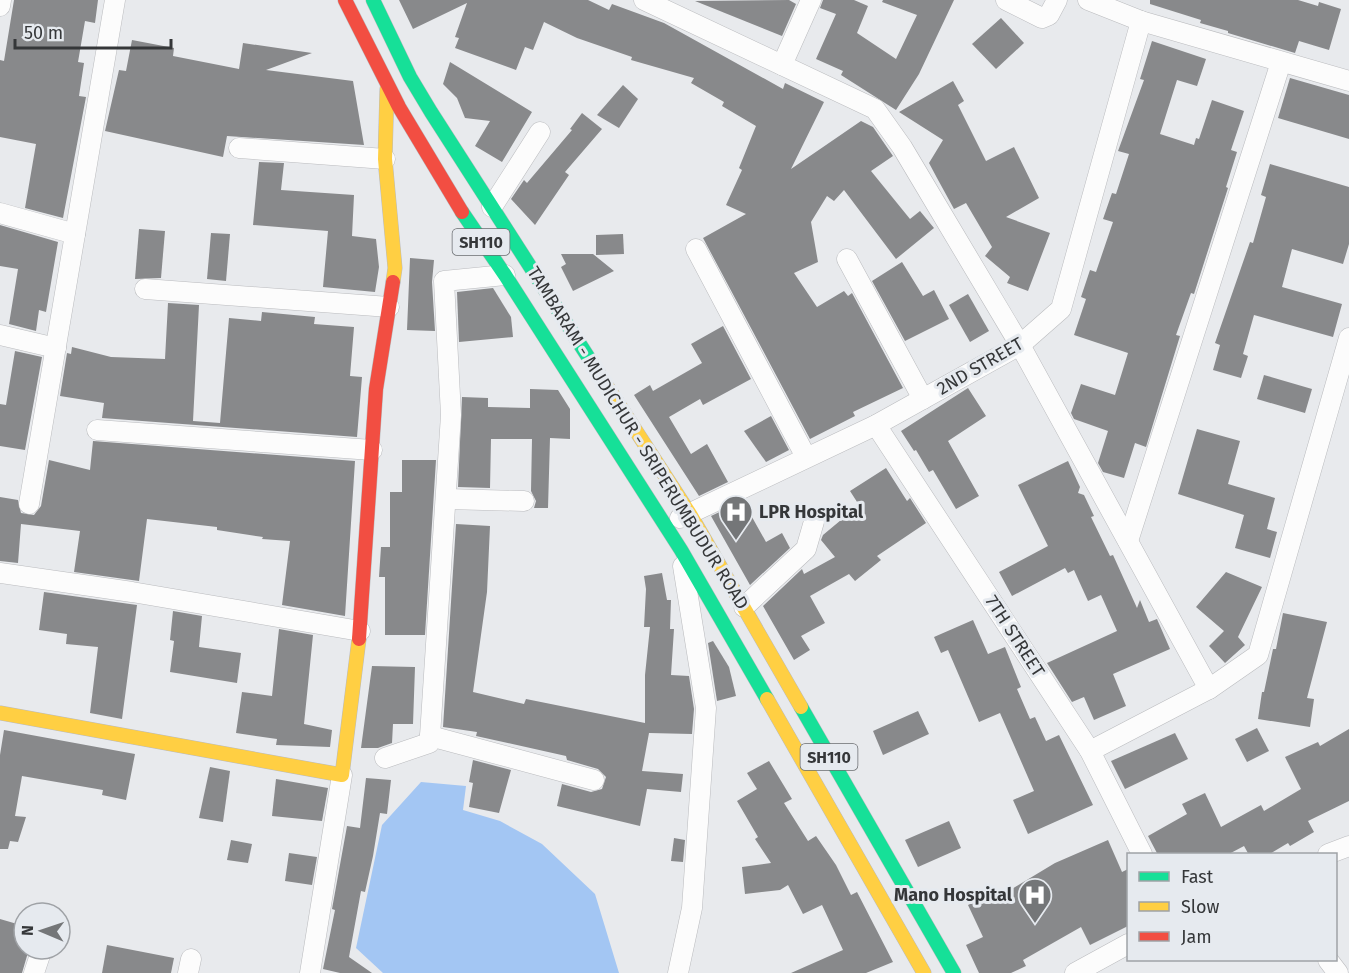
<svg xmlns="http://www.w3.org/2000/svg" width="1349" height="973" font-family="'Fira Sans',sans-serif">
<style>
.water{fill:#a3c6f3}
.building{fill:#88898b}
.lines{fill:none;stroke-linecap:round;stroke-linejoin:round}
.street-casing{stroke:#babbbe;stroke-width:21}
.fast-casing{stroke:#babbbe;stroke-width:15}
.slow-casing{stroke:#babbbe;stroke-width:15}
.jam-casing{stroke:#babbbe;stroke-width:15}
.street{stroke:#fcfcfc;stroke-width:20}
.fast{stroke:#16e098;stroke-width:14}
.slow{stroke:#ffcf43;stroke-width:14}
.jam{stroke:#f24e42;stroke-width:14}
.labels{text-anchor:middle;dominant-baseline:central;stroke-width:6;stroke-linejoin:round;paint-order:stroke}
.shield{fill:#e6eaef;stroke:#6a6d70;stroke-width:1.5}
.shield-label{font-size:16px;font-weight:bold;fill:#353739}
.street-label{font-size:18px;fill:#353739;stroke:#e6eaef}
.poi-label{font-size:18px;font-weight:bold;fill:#353739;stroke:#e6eaef;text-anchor:start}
</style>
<rect width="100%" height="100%" fill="#e8eaed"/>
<polygon class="water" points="421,782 466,786 463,810 500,821 542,844 595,894 619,973 383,973 356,948 382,825"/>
<g class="building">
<polygon points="14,0 98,0 95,23 85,21 78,62 84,63 79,96 86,97 63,218 25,208 36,144 0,137 0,60 4,61"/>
<polygon points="399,0 588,0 609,10 612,4 664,23 783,89 785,83 824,102 791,169 861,121 873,127 893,156 871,171 910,219 920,211 934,228 896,259 844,190 834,201 827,196 811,222 818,262 794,273 817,307 844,291 848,296 852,293 903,388 853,412 855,416 810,439 703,238 746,214 726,205 742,170 739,168 756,126 722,106 724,102 691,83 694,78 631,60 632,57 577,38 544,22 533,50 525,47 516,70 455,48 459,38 455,37 467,3 413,29"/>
<polygon points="789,0 796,4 782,36 695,1"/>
<polygon points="823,0 854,0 868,6 857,33 896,59 917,15 882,2 883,0 954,0 919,74 896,110 841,75 843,71 816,59 836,14 820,8"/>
<polygon points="1150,0 1298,0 1318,6 1319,2 1341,9 1329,50 1299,41 1295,53 1228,33 1228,31 1200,23 1201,20 1150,4"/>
<polygon points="1001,18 1024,43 996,69 972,44"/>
<polygon points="132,40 174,48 173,56 239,69 243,43 312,53 266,70 353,81 364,145 227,136 223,157 105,131 119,70 126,71"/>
<polygon points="1152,41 1206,59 1197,86 1177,80 1160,134 1194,145 1196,138 1199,139 1212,100 1244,111 1231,150 1237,152 1226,187 1228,188 1194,294 1191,293 1176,335 1180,336 1146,447 1135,443 1124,478 1103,472 1098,463 1108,431 1074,419 1071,413 1081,384 1115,395 1128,353 1074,335 1086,299 1081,297 1090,270 1096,272 1113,222 1103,219 1112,193 1116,194 1129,154 1118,151 1144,80 1140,79"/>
<polygon points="450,62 532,112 502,162 475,146 490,121 465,118 457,98 443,84"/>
<polygon points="1290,78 1349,95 1349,139 1278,118"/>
<polygon points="953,81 964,101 958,105 986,161 1014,147 1039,198 1006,217 1050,233 1028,291 1007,283 1010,277 985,256 992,247 966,203 954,209 937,178 929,163 943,140 899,112"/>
<polygon points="623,85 638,99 619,128 597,115"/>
<polygon points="582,113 602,129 565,172 569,175 535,225 511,199 524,180 527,183 572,130 570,129"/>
<polygon points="259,162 284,163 281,190 354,195 352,236 376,239 379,267 375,292 323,287 328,231 253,225"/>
<polygon points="1270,164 1349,187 1349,244 1343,264 1292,249 1282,287 1342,304 1333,337 1254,315 1243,354 1248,356 1241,378 1213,370 1220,345 1215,343 1250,242 1253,243 1266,197 1261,195"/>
<polygon points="0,225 58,242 46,312 39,310 36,331 9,324 18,269 0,266"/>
<polygon points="139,229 165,231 161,278 135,279"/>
<polygon points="211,233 230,234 226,281 207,279"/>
<polygon points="623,234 624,254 596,255 596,235"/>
<polygon points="561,254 593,254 614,271 573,291 561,267 566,264"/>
<polygon points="410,258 434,260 432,282 435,331 407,330"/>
<polygon points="902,262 923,296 934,290 949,319 905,341 872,281"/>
<polygon points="493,288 511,317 513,337 459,342 457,292"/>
<polygon points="968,294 989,331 970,342 949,305"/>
<polygon points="168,303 199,305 193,421 220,423 229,318 261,321 262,312 315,317 314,324 354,327 350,376 362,377 357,437 102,418 104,403 60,396 67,353 71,354 72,347 111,357 165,359"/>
<polygon points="723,326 751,379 703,405 700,399 669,417 691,454 707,444 728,482 699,496 634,395 650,385 653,391 702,363 691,344"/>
<polygon points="15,351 42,357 25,450 0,446 0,404 6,405"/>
<polygon points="1264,375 1312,389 1305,413 1257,399"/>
<polygon points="968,388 986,416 948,441 979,496 956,509 933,470 929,472 916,450 914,451 901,431"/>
<polygon points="530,389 558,390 570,409 570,439 550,438 548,508 534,508 536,501 531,491 532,439 491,439 490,488 458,487 462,397 488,398 488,407 530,408"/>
<polygon points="771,416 789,450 766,462 744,431"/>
<polygon points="1197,429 1240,441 1228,484 1275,498 1267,529 1277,532 1270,558 1235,548 1244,515 1178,494"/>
<polygon points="93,441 355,461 345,616 282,605 290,541 262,539 263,537 217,530 217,527 147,519 139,581 74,572 80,531 21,524 18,563 0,561 0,497 18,500 21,513 34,515 41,506 49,460 90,470"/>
<polygon points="402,460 436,460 425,635 385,635 385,577 379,577 381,547 390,547 390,492 402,492"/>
<polygon points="1068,461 1080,487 1078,493 1084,495 1094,516 1091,517 1110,556 1113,555 1137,608 1140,600 1149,622 1157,619 1170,649 1113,674 1126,706 1094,720 1084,697 1072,702 1047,663 1117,631 1101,595 1088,601 1074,570 1068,573 1065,568 1012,596 999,572 1048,546 1018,485"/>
<polygon points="886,468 907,501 910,498 926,523 877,556 881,560 855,581 849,574 810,596 825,623 801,636 810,650 794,660 763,606 802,569 804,574 835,557 821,540 823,535 859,505 850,491"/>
<polygon points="743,501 766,542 782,533 790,548 750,585 711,516"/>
<polygon points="456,524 490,526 487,592 473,692 524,704 526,699 645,723 645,675 650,627 644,627 646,589 644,576 662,573 667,600 671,600 670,629 674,629 671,675 689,676 694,709 692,734 649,733 642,771 683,774 681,792 647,789 640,826 557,806 562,784 591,792 602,789 606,777 598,769 567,760 566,756 476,736 477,732 443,727"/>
<polygon points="1226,572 1262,587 1238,637 1245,645 1225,663 1209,646 1224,631 1196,607"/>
<polygon points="44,592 137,605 122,719 90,713 98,647 66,644 67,634 39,630"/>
<polygon points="173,611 202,616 199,647 241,653 237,683 170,672 174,641 170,640"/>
<polygon points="1283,613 1327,622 1307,698 1314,699 1310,727 1258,719 1262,692 1264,692 1273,649 1276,649"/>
<polygon points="973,620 988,654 1005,647 1021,687 1017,689 1030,719 1035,717 1046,741 1059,735 1093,805 1028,834 1013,800 1034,791 1000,713 979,722 948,650 941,653 934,637"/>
<polygon points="279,629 313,635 304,724 332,730 330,747 276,745 277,739 236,733 242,692 272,696"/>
<polygon points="713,641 729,667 736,696 717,701 708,643"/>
<polygon points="372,666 415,667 413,724 393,724 392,743 378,748 361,748"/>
<polygon points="918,711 929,734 883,755 873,731"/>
<polygon points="1257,728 1269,751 1247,762 1235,739"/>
<polygon points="1349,729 1349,801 1308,821 1314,832 1290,846 1288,843 1268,855 1249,855 1244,846 1227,855 1158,855 1148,836 1187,814 1182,804 1205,793 1221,827 1261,805 1264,811 1301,789 1285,757 1318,742 1320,746"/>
<polygon points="4,730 135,754 126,800 102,795 103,790 22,776 15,816 26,817 18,842 10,841 8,849 0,849 0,755"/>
<polygon points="1175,733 1188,759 1125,789 1111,761"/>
<polygon points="473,760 511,770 499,813 469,807 473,783 469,782"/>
<polygon points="769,761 792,799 784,803 808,841 816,836 836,865 851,895 857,892 893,962 866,973 791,973 843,950 822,905 803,914 788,885 780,890 745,894 742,867 771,863 755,839 758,837 737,801 757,789 747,773"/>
<polygon points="210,767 230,771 223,822 199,818"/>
<polygon points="366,778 391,780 387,814 380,813 373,856 365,892 361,891 349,957 372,973 340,973 323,969 335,910 332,909 347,826 360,828"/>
<polygon points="276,779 328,788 322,821 272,816"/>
<polygon points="949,821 961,848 918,867 905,840"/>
<polygon points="674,838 685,840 683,862 671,861"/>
<polygon points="231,840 252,844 248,863 227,860"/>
<polygon points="1108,840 1122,872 1128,869 1128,926 1090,945 1081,927 1023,960 1026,966 1011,973 979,973 966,945 983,937 968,905 989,895 992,901 1055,863"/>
<polygon points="289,853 317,857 312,885 285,881"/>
<polygon points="0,919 24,926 24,949 29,949 22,973 0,973"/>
<polygon points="107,945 174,958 171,973 102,973"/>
</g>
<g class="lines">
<defs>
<g id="street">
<polyline points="644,0 875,109 902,147 1020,345 1209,689"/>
<polyline points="1006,0 1042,18 1049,15 1057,0"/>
<polyline points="1088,0 1141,21 1349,81"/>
<polyline points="0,6 1,0"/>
<polyline points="782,65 811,0"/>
<polyline points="239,148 385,159"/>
<polyline points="492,207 540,132"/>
<polyline points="0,213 75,234"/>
<polyline points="696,249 806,457"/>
<polyline points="847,259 923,399"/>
<polyline points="145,289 389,307"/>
<polyline points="0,335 56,348"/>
<polyline points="876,425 1090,751 1142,854"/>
<polyline points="97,430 372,450"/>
<polyline points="447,499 524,501"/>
<polyline points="29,504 115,0"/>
<polyline points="680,518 876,425 1020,345 1061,309 1141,21"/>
<polyline points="1128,541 1281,62"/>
<polyline points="0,573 132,592 360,631"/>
<polyline points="744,607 806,549 815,518"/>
<polyline points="430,736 594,780"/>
<polyline points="1090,751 1209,689 1258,655 1349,338"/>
<polyline points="385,758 429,743 430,736 451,415 444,281 505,275"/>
<polyline points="1328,854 1349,846"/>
<polyline points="1328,960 1338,973"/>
<polyline points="34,973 42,949"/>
<polyline points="188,973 191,959"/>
<polyline points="310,973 342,775"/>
<polyline points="678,973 692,908 706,708 683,566"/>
<polyline points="1075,973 1128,944"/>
</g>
<g id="fast">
<polyline points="373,0 410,77 431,112 599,374"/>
<polyline points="462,212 505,275 681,550 767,699"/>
<polyline points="801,707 954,973"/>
</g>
<g id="slow">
<polyline points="387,89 385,159 395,268 393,282"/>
<polyline points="599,374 690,514 801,707"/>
<polyline points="767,699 924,973"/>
<polyline points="0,713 342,775 359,639"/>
</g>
<g id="jam">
<polyline points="345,0 399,107 462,212"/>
<polyline points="359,639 376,389 393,282"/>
</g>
</defs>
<use href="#street" class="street-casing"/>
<use href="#fast" class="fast-casing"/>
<use href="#slow" class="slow-casing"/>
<use href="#jam" class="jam-casing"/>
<use href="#street" class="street"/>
<use href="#fast" class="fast"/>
<use href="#slow" class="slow"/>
<use href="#jam" class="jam"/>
</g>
<defs>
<symbol id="hospital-pin" viewBox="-11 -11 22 30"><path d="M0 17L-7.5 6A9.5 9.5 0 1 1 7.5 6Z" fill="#747678" stroke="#e6eaef"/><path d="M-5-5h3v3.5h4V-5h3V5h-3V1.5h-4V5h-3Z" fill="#fff"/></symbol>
</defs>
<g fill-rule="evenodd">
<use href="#hospital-pin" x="717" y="493" width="38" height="52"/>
<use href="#hospital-pin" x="1016" y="876" width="38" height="52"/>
</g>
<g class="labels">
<g class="shield">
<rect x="452.5" y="229" width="57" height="26" rx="4.5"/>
<rect x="800.5" y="744" width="57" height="26" rx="4.5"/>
</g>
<g class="shield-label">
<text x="481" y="242">SH110</text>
<text x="829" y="757">SH110</text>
</g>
<g class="street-label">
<text transform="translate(980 366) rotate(-30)">2ND STREET</text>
<text transform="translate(638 438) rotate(58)">TAMBARAM - MUDICHUR - SRIPERUMBUDUR ROAD</text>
<text transform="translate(1015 636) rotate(57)">7TH STREET</text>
</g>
<g class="poi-label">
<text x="759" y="512">LPR Hospital</text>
<text x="1012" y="895" text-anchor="end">Mano Hospital</text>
</g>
</g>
<rect x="1127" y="853" width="210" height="108" fill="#e6eaef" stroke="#9fa2a6" stroke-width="1.5"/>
<rect x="1139" y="872" width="30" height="9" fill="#16e098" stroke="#9fa2a6" stroke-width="1.5"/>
<text x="1181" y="883" font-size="18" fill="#353739">Fast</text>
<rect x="1139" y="902" width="30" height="9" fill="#ffcf43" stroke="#9fa2a6" stroke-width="1.5"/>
<text x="1181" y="913" font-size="18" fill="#353739">Slow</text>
<rect x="1139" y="932" width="30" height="9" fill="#f24e42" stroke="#9fa2a6" stroke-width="1.5"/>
<text x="1181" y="943" font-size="18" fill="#353739">Jam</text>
<g transform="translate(42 931) rotate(272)"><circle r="28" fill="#e6eaef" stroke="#9fa2a6" stroke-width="1.5"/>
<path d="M0-4.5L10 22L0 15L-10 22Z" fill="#747678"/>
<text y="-9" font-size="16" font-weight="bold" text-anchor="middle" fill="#353739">N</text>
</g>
<path d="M15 39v9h156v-9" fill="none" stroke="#353739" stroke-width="3"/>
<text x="24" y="39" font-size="18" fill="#353739" stroke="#e6eaef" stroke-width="4.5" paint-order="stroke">50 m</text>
</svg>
